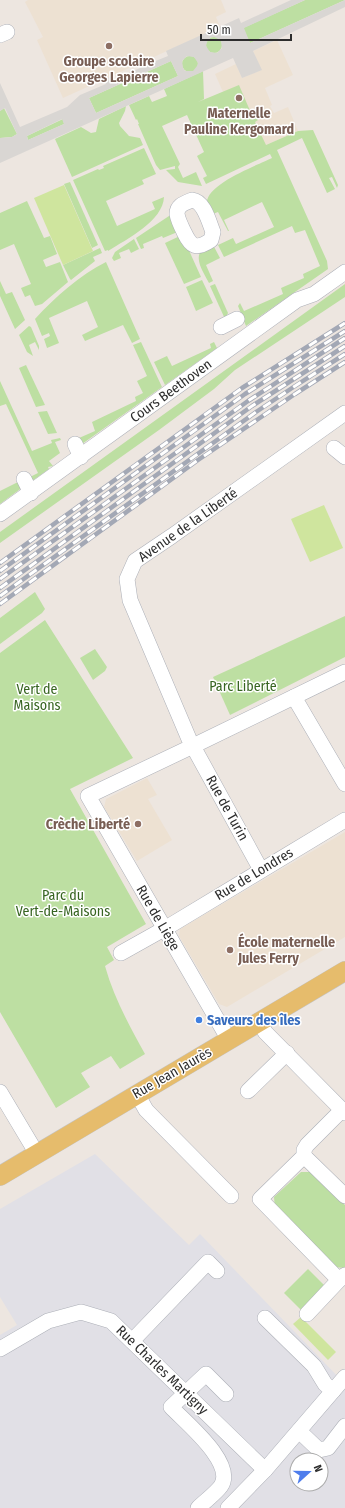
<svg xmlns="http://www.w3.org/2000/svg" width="345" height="1508" font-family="'Fira Sans Condensed',sans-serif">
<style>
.industrial{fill:#e1e0e6;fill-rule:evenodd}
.education{fill:#ede1d2}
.green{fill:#bddfa2}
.pitch{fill:#cfe59e}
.plaza{fill:#d9d6d3;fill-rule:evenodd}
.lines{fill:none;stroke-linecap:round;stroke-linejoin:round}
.minor-casing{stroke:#adb0b8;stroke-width:16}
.major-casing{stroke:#c4c4c4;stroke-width:20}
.minor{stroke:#fff;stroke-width:15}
.major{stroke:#e6bc6c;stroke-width:19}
.rail-casing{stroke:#a3a8b5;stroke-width:4.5}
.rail{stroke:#fff;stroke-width:3;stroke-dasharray:9;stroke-linecap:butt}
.education-dot{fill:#8d6e63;stroke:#fff;stroke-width:1.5}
.shop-dot{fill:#3f7fe0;stroke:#fff;stroke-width:1.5}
.labels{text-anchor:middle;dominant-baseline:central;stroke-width:3;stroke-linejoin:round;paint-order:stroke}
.education-label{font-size:14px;font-weight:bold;fill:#785e54;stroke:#fff}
.street-label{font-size:14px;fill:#2d2d2d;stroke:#fff}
.park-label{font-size:14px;fill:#376521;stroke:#fff}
.shop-label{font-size:14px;font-weight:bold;fill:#366cbe;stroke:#fff;text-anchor:start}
</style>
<rect width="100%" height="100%" fill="#ede6e0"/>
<path class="industrial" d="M95,1154L189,1245L200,1234L345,1384V1508H0V1335L17,1325L0,1297V1209ZM297,1460H321V1484H297Z"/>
<g class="education">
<polygon points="28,0 221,0 226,12 216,17 220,27 63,98 37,40 43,37 25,2"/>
<polygon points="277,40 293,75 265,88 272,105 270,106 274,113 288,107 298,131 266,145 192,105 223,92 215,74 236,64 242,78 261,70 253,51"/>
<polygon points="147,778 157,795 148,799 172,840 137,861 104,807 106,799"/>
<polygon points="345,832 345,937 227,1007 219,1004 179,936 180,929"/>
</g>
<g class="green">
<polygon points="305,0 345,0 250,43 243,28"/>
<circle cx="214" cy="45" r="8"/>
<circle cx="190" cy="64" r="8"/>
<polygon points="171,61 178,76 96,113 89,98"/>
<path d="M203,71L204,99L198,102L239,85L251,113H254L258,120L255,122L266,145L298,131L313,130L338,185L337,188L332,177L329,178L335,189L327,193L302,138L277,150L327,261L328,269L246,326L238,306L240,303L244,311L283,294L281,288L304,278L303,274L320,266L305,230L295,233L292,226L224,257L218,245L233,238L236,244L274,227L262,202L224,220L229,231H228L218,212L210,215C209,212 207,207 207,203C206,184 258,165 272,158L270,154L206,184L203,178L207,176L197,156L204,152L187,115L162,126L180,164L178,167L183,178L196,172L202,186L178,182L166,170L175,169V166L160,170L156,165L138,124H139L137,119L136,120L129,105L149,96L152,102L167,96L164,89Z"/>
<polygon points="126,106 125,111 119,123 120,126 129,136 140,138 143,145 72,177 55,139 81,127 91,133 96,132 99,119"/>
<polygon points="4,108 17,134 12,137 0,138 0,111"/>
<polygon points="63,119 64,124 28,140 27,136"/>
<path d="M144,148L156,174L142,180L144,184L106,201L117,226L155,209L152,202L164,197C163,221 127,239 108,251V250L105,251L73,180L98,169L99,170L104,168L103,166Z"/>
<polygon points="70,182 98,245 92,248 64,184"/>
<polygon points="27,201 44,238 50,236 57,254 43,260 46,267 60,262 68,282 42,304 35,306 30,295 25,297 21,288 31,284 14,244 0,250 0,213"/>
<polygon points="172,214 180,231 163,238 162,236 143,244 144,248 141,249 136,238"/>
<polygon points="182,235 201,277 184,284 165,243"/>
<polygon points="134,239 139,249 131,253 129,249 119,253 121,258 114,261 112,258 115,252"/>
<path d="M212,243L220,258L206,265L213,281L209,283C205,275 194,260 201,251C203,248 208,246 212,243Z"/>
<polygon points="100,248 102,253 93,257 95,261 71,280 70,279 63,265"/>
<path d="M106,262L140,339L132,343L123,325L85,341L82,335L98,327L87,301L49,318L59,343L47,348L44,339L50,336L49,333L42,336L35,319C55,297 80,275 106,262Z"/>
<polygon points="202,280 213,303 196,311 186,287"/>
<polygon points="0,281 6,294 12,292 25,320 15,329 0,296"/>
<polygon points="215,284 228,313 225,319 210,286"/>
<polygon points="345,284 345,297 235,370 214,389 159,430 0,543 0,532"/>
<polygon points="29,326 31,327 39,346 39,350 35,342 29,345 33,356 27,352 19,335"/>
<polygon points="141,342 162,387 82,444 79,438 95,431 92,422 136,401 135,397 143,393 137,381 147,376 133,345"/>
<polygon points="214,342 217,348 165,385 154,362 167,356 172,366 211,348 210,344"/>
<polygon points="26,365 45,405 36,407 19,368"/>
<polygon points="0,381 32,451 52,443 51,440 60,438 61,440 55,442 60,453 49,461 53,466 48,467 49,469 32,481 30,477 38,473 6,404 0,406"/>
<polygon points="47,411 57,433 48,434 38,412"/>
<polygon points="20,481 23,487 0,504 0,491"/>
<polygon points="35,592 45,609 42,613 0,644 0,618"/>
<polygon points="345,616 345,657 230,715 213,677"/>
<path d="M45,620L133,758L70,789L146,924L107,947L114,960L105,966C114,998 129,1025 145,1054L120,1069L111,1056L81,1073L90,1087L56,1108L0,1012V653Z"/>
<polygon points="95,649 107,667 105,671 93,680 80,658"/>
<polygon points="301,1172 313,1172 345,1205 345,1268 333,1267 275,1209 274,1197"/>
<polygon points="308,1269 324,1285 301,1310 284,1293"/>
</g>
<g class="pitch">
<polygon points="64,185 93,251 63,265 34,198"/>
<polygon points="324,505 343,548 310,562 291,519"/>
<polygon points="301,1317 336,1352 328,1360 293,1324"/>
</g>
<path class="plaza" d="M291,0H305L244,28L250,43L345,0V7L253,51L262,70L242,78L233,58L0,163V138L12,137L17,134L5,108L0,111V83L20,127L67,107L80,95L106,84L104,80L113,75L115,79L147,65L145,61L151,58L153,62L168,56L166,51L239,18L241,23ZM211,37H215L221,41L222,48L217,53L210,52L206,46L207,42ZM187,56L194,57L198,63L197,66L193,71H185L183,68L182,61ZM171,61L178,76L96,113L89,98ZM62,119L64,124L28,140L27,136Z"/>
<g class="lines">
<defs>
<g id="minor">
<polyline points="0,35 7,32"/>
<path d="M192,200C204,201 209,222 213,232L211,240C196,250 191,247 184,232C181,226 178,220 177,214C177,205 185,203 192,200Z"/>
<polyline points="221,327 237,319"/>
<polyline points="75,444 81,457"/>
<polyline points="334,448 345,457"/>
<polyline points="24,479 31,493"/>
<polyline points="0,514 297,300 314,294 345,272"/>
<polyline points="294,697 345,784"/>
<polyline points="261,870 189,739 130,600 127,579 135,561 172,536 345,413"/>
<polyline points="121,953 171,925 345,820"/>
<polyline points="260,1022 265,1032 345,1113"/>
<polyline points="229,1040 88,796 193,746 345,672"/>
<polyline points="248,1091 287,1053"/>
<polyline points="0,1092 37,1154"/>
<polyline points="137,1094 146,1110 231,1196"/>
<polyline points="342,1110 307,1145 304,1150 304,1156 260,1199 339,1280 345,1275"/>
<polyline points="304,1156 345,1196"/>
<polyline points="307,1314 339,1280"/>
<polyline points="265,1318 314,1366 325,1384 333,1391"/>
<polyline points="132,1341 208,1262 217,1271"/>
<polyline points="0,1349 48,1321 81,1312 111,1321 265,1470"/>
<polyline points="299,1431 319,1450 328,1448 345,1426"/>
<path d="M198,1508C205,1501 215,1494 221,1486C236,1463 185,1422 171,1407L206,1374L226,1394"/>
<polyline points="228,1508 265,1470 345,1377"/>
</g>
<polyline id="major" points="0,1176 345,971"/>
</defs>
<use href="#minor" class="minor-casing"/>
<use href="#major" class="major-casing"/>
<use href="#minor" class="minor"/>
<use href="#major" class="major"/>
<defs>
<g id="rail">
<polyline points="0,563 242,388 345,323"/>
<polyline points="0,571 245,394 345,331"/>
<polyline points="0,579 248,401 345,338"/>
<polyline points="0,588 252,406 345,346"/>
<polyline points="0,596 256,412 292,388 345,354"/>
<polyline points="0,604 198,460 295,394 345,362"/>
</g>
</defs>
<use href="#rail" class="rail-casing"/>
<use href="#rail" class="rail"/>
</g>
<g class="education-dot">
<circle cx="109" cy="46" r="4"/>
<circle cx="239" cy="98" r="4"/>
<circle cx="138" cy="824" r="4"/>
<circle cx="230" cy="950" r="4"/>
</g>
<circle class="shop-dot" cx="199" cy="1020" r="4"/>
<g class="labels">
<g class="education-label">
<text x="109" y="61">Groupe scolaire<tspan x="109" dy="16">Georges Lapierre</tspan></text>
<text x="239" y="113">Maternelle<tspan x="239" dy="16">Pauline Kergomard</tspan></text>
<text x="130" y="824" text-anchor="end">Crèche Liberté</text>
<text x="238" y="942" text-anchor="start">École maternelle<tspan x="238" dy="16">Jules Ferry</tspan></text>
</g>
<g class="street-label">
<text transform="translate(171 391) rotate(-36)">Cours Beethoven</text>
<text transform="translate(188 525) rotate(-35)">Avenue de la Liberté</text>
<text transform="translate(227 808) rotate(61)">Rue de Turin</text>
<text transform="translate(254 874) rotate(-31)">Rue de Londres</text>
<text transform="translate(158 918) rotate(60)">Rue de Liège</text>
<text transform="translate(172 1073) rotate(-30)">Rue Jean Jaurès</text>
<text transform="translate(162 1370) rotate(44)">Rue Charles Martigny</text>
</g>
<g class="park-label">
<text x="243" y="686">Parc Liberté</text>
<text x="37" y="689">Vert de<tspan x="37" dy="16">Maisons</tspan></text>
<text x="63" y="895">Parc du<tspan x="63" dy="16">Vert-de-Maisons</tspan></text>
</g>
<g class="shop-label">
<text x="207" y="1020">Saveurs des îles</text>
</g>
</g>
<g transform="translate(309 1472) rotate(69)"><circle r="19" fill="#ffffff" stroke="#ababab"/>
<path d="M0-3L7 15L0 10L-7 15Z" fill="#4e7dec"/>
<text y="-6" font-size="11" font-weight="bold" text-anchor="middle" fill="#2d2d2d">N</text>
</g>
<path d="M201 34v6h90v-6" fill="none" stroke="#2d2d2d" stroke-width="2"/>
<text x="207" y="34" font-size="12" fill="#2d2d2d" stroke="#ffffff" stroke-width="3" paint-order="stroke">50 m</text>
</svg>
